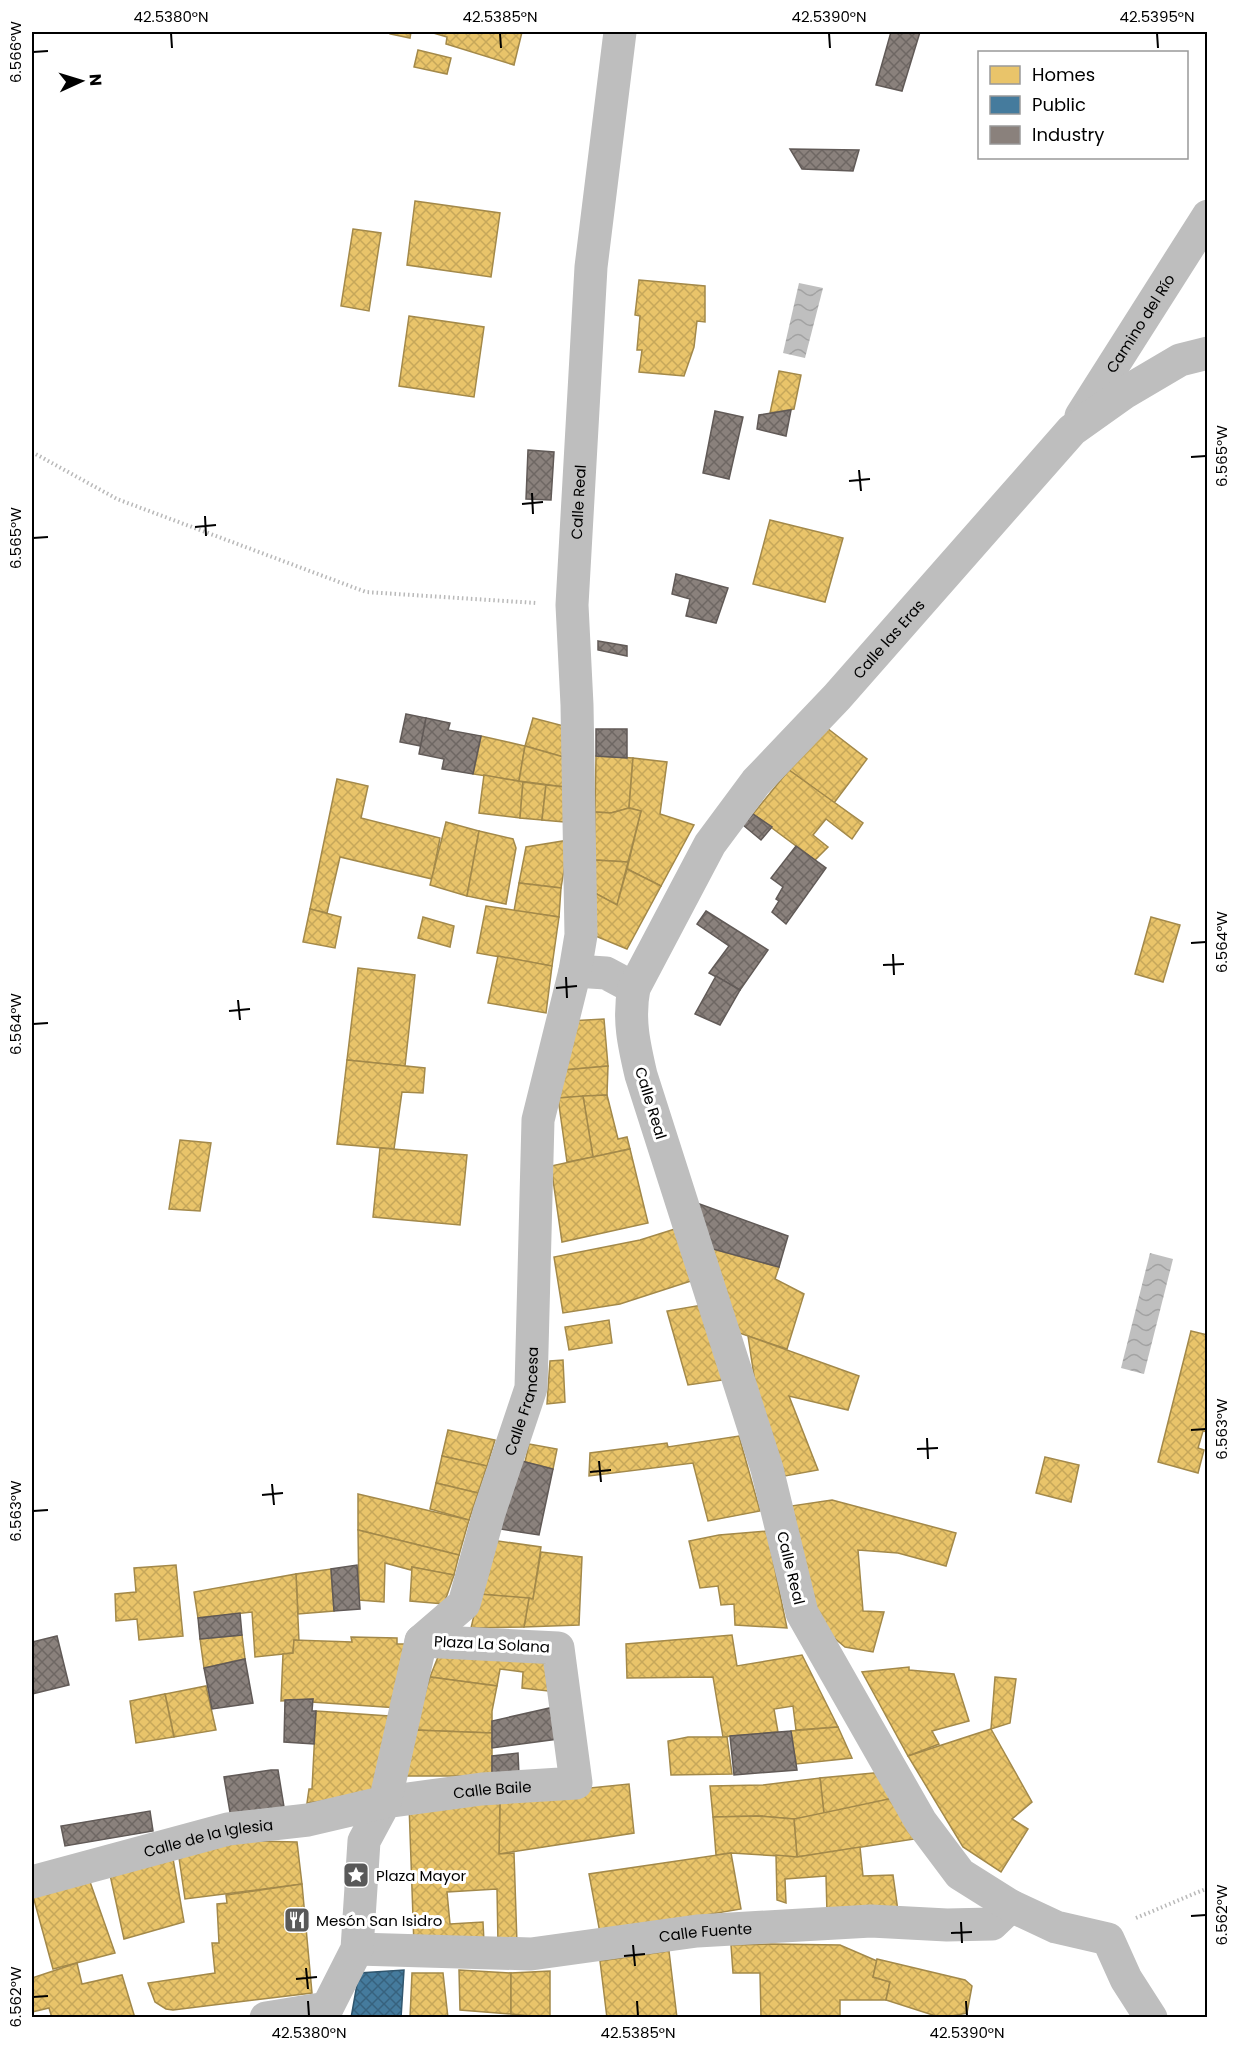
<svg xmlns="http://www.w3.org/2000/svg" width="1239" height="2049" font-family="Poppins,sans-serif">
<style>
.water{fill:url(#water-waves)}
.homes{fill:url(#homes-cross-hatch);stroke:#a3894a;stroke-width:1.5}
.public{fill:url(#public-cross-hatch);stroke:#30566e;stroke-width:1.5}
.industry{fill:url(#industry-cross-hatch);stroke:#615a57;stroke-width:1.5}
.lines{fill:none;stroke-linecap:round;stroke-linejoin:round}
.path{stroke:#b9b9b9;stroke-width:4;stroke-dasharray:1.5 3;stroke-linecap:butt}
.minor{stroke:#bebebe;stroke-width:33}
.tertiary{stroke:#bebebe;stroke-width:33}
.ticks{fill:none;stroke:#000;stroke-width:2}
.labels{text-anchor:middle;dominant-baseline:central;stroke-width:6;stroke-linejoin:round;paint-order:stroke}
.street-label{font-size:15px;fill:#000;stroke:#fff}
.poi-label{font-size:15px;fill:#000;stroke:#fff;text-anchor:start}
.neatline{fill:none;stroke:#000;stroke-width:2}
.ticks-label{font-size:15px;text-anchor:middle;fill:#000}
</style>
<defs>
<pattern id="water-waves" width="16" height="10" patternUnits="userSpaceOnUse" patternTransform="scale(1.5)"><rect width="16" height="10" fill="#bfbfbf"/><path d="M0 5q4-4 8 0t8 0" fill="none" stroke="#a2a2a2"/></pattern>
<pattern id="homes-cross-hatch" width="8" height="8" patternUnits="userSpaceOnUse" patternTransform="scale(1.5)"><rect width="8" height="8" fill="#e9c46a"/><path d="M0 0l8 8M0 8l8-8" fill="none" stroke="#c6a75a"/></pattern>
<pattern id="public-cross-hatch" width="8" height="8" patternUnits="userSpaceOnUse" patternTransform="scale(1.5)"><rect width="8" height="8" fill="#457b9d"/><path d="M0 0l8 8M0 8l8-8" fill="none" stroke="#37627e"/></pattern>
<pattern id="industry-cross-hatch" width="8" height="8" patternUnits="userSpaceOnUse" patternTransform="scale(1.5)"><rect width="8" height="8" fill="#8a817c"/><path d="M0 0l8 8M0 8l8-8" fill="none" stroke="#6e6763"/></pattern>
</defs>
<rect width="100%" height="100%" fill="#fff"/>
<g class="water">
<polygon points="799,283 823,288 805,358 783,353"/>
<polygon points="1150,1253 1173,1259 1144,1374 1121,1368"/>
</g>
<g class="homes">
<polygon points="390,32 411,32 410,38 390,34"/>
<polygon points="430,32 522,32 514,65 446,44 447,37"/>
<polygon points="418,50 451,58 447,74 414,67"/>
<polygon points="415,201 500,213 491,277 407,265"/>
<polygon points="353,229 381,233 369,311 341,306"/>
<polygon points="639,280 705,286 705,322 697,321 694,347 684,376 639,372 642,350 637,350 640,316 635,315"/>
<polygon points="409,316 484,327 474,397 399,386"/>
<polygon points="779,371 801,375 794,409 770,413"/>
<polygon points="770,520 843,538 825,602 753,584"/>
<polygon points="533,718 564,726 567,758 525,746"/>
<polygon points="827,728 867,759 834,803 789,770"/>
<polygon points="481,736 525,746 519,781 473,774"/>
<polygon points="525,746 567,758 565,787 519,781"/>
<polygon points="596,756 633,758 629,808 611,813 595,812"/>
<polygon points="633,758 667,762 660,814 694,825 661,886 627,869 641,811 629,808"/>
<polygon points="789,770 863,823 852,839 826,819 813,835 828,847 815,860 753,814"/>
<polygon points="484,775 523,782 520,818 479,813"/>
<polygon points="337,779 368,786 361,818 440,838 432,879 340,857 327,913 310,909"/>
<polygon points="523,782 546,785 542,820 520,818"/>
<polygon points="546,785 565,787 564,822 542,820"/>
<polygon points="629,808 641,811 628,862 594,860 595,812 611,813"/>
<polygon points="446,822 479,831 467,896 430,885"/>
<polygon points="479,831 513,839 516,848 506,904 467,896"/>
<polygon points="569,840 561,888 519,883 526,847"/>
<polygon points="594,860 628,862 617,905 593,892"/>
<polygon points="627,869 661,886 627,949 593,935 593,892 617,905"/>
<polygon points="519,883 561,888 559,917 514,911"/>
<polygon points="486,906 559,917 552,966 477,953"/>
<polygon points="310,909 341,917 335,948 303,942"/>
<polygon points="423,917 454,926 450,947 418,938"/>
<polygon points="1151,917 1180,925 1163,982 1135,974"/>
<polygon points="498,956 552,966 546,1013 488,1003"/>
<polygon points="358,968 415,975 405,1066 347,1060"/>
<polygon points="604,1019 608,1066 564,1070 569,1021"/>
<polygon points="347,1060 425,1068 423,1093 402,1092 394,1149 337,1144"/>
<polygon points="608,1066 607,1095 558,1098 564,1070"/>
<polygon points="607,1095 618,1139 627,1137 630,1149 593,1157 583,1096"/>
<polygon points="583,1096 593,1157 567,1162 558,1098"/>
<polygon points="180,1140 211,1143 200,1211 169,1209"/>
<polygon points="380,1148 467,1155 460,1225 373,1217"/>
<polygon points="630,1149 648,1223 562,1242 551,1166"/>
<polygon points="675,1229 694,1280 620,1304 563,1313 554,1257 640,1240"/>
<polygon points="702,1246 779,1267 775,1279 804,1294 787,1349 739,1333"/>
<polygon points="702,1305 723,1380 688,1385 667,1311"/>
<polygon points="609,1320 612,1343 569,1350 565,1327"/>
<polygon points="1191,1331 1208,1335 1208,1432 1203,1431 1198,1448 1204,1450 1198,1473 1158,1462"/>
<polygon points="748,1336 859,1376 848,1410 789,1396 818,1470 785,1476 756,1389"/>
<polygon points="563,1360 565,1402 547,1404 550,1361"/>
<polygon points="448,1430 495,1440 487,1466 442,1456"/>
<polygon points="739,1436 760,1511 708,1521 693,1463 589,1476 590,1453 667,1443 668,1447"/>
<polygon points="529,1444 557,1449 553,1469 525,1462"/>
<polygon points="442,1456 487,1466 478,1493 436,1483"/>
<polygon points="1045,1457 1079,1465 1071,1502 1036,1493"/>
<polygon points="436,1483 478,1493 469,1520 430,1509"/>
<polygon points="358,1494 469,1520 459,1555 358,1530"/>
<polygon points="832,1500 956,1533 946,1566 898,1553 858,1550 863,1611 884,1612 873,1652 845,1647 819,1625 791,1506"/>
<polygon points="358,1530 459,1555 454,1575 412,1567 411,1570 385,1563 384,1602 359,1600"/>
<polygon points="767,1531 787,1628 735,1625 734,1604 721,1605 718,1586 700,1588 689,1541 719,1535"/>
<polygon points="491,1540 541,1547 533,1599 479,1594"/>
<polygon points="541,1552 582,1557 579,1625 524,1627 529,1598 533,1599"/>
<polygon points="176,1565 183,1636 139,1640 137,1619 116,1621 115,1594 136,1592 134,1568"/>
<polygon points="412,1567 454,1575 444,1604 410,1601"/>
<polygon points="331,1569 334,1611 298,1614 296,1574"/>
<polygon points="296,1574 299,1641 294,1640 293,1653 255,1657 252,1612 198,1618 194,1592"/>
<polygon points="479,1594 529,1598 524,1627 471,1628"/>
<polygon points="242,1635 245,1659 204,1668 200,1639"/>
<polygon points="732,1635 737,1666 802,1655 838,1727 796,1730 793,1706 774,1709 778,1732 723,1737 713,1677 627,1678 626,1644"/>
<polygon points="351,1637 397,1638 397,1644 405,1644 398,1708 312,1702 313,1699 281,1701 283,1654 293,1653 294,1640 352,1642"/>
<polygon points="440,1652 545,1663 548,1691 522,1688 523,1672 500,1669 497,1686 430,1677"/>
<polygon points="909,1667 909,1670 954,1674 969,1721 932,1731 939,1744 908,1756 862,1672"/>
<polygon points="430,1677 497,1686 492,1711 492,1733 414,1730"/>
<polygon points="995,1677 1016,1679 1010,1723 991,1729"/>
<polygon points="206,1686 216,1730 174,1737 165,1694"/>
<polygon points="165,1694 174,1737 136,1743 130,1701"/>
<polygon points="316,1711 389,1716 381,1793 307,1803 309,1789 312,1789"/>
<polygon points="838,1727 852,1758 796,1764 791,1731"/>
<polygon points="991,1729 1032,1802 1012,1819 1028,1829 1001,1872 963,1847 908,1756"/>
<polygon points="414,1730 492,1733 492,1776 403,1776"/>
<polygon points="688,1737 727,1737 732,1774 671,1775 668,1741"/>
<polygon points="884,1772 898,1797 824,1814 820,1778"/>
<polygon points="820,1778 824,1814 794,1819 760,1816 713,1817 710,1786 763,1785"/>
<polygon points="629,1784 634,1833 499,1854 500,1797"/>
<polygon points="500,1797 499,1854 514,1853 517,1944 498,1944 497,1889 447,1892 450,1924 483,1922 484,1942 414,1946 409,1804"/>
<polygon points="898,1797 921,1838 797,1857 794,1819"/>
<polygon points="760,1816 794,1819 797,1857 731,1853 716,1855 713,1817"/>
<polygon points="254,1841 297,1842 302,1884 185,1899 178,1851"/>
<polygon points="860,1847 863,1876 893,1875 898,1911 827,1914 826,1876 785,1879 786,1903 777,1900 776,1855 797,1857"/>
<polygon points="172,1853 184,1922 124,1939 109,1870"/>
<polygon points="731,1853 741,1909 600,1933 589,1874"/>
<polygon points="89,1879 115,1953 53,1969 33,1896"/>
<polygon points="302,1884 312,1993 173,2010 166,2009 155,2002 148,1983 215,1973 212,1943 219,1943 217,1904 227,1903 226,1895"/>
<polygon points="771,1944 840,1945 877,1961 873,1977 890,1982 886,2000 840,2000 840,2018 761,2018 760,1973 733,1973 731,1945"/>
<polygon points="669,1951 677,2018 607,2018 600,1961"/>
<polygon points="877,1959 965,1980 972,1986 967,2013 942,2018 886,2000 890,1982 873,1977"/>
<polygon points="77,1963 82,1984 122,1975 135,2018 52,2018 49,2008 32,2012 32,1978"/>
<polygon points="459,1970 511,1973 511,2014 460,2010"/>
<polygon points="550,1971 550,2018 511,2014 511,1973"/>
<polygon points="412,1973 443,1973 448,2018 410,2018"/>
</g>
<polygon class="public" points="404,1970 401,2018 351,2018 359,1973"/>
<g class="industry">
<polygon points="891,32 920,32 902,91 876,85"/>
<polygon points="790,149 859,150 853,171 802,169"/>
<polygon points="791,410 786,436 757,429 759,415"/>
<polygon points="715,411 743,417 729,479 703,473"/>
<polygon points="528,450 554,452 551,500 526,499"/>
<polygon points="676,574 728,588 716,623 686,616 690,599 672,594"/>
<polygon points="598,641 627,646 627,656 598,650"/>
<polygon points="406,714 426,718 421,746 400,742"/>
<polygon points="426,718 450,723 448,730 481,736 473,774 442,769 444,759 419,754"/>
<polygon points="596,729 627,729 627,758 596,756"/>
<polygon points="753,814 772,827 761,840 743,825"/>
<polygon points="796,846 826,868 786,924 772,912 779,901 776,899 783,887 771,878"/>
<polygon points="706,911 768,950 740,990 709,973 729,946 697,924"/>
<polygon points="716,976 740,990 720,1025 695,1014"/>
<polygon points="694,1202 788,1236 779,1267 702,1246"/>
<polygon points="514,1459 553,1469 539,1535 488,1527"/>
<polygon points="357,1565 360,1609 334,1611 331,1569"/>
<polygon points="240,1613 242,1635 200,1639 198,1618"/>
<polygon points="57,1636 69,1685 32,1694 32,1642"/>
<polygon points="245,1659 253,1703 212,1709 204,1668"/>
<polygon points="313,1699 312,1711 316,1711 314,1744 284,1742 285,1700"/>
<polygon points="554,1707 558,1739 492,1748 492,1721"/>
<polygon points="791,1731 797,1770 734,1775 730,1736"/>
<polygon points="518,1753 519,1775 492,1776 492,1756"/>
<polygon points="271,1770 278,1770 284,1807 231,1818 224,1777"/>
<polygon points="150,1811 153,1831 65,1846 61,1826"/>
</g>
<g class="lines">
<g class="path">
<polyline points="32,452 117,499 366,592 536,603"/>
<polyline points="1136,1918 1208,1888"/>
</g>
<g class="minor">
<path id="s1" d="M1081,416L1208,216"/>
<polyline points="575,971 606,973 634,988"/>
<path id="s2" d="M357,1949L531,1954L697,1931L871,1921L947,1925L992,1924L1011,1906"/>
<polyline points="266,2018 327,2008"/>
<path id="s3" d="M322,2018L357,1949L364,1841L385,1802L482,1789L576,1783L558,1648L421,1641"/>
<path id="s4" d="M1151,2018L1126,1979L1108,1939L1056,1927L1011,1906L960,1874L921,1822L802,1613L767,1469L641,1075C634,1045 628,1019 634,988L710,844L756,782L837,697L1072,430L1124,393L1180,360L1208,353"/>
</g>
<path class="tertiary" id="s5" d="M32,1882L228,1829L308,1820L385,1802L421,1641L464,1604L489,1513L531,1388L538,1120L575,971L581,935L577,705L572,605L591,267L620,32"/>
</g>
<path class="ticks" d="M171,33L172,48M500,33L501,48M829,33L830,48M1157,33L1158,48M33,52L48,51M1191,457L1206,456M859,470L861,491M849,481L870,479M532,493L533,514M522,504L543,502M205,516L206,536M195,527L216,525M33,538L48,537M1191,943L1206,942M893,954L894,975M883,965L904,964M566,977L567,998M556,988L577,986M238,1000L240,1020M229,1011L250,1009M33,1024L48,1023M1191,1430L1206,1429M927,1438L928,1459M917,1449L938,1448M599,1461L601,1482M590,1472L611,1470M272,1484L274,1505M262,1495L283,1493M33,1511L48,1510M1191,1916L1206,1915M961,1922L962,1943M951,1933L972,1932M633,1945L635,1966M624,1956L645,1954M306,1968L308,1989M296,1979L317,1977M33,1997L48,1996M308,2001L309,2016M637,2001L638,2016M966,2001L967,2016"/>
<defs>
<symbol id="sight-square" viewBox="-11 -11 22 22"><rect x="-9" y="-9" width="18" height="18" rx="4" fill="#595959" stroke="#fff"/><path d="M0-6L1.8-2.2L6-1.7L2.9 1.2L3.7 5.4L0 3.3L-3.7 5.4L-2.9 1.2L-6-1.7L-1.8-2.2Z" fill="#fff"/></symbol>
<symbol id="restaurant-square" viewBox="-11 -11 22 22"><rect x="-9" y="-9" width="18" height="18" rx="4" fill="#595959" stroke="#fff"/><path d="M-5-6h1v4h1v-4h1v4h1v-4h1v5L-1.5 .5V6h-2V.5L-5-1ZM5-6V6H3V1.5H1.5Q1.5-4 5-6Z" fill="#fff"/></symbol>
</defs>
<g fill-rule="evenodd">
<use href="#sight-square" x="341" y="1860" width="30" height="30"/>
<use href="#restaurant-square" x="282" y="1905" width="30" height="30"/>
</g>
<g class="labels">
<g class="street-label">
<text stroke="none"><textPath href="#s1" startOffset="110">Camino del Río</textPath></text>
<text stroke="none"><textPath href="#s5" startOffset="1702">Calle Real</textPath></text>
<text stroke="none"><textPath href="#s4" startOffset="1644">Calle las Eras</textPath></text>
<text transform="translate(651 1103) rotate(73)">Calle Real</text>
<text stroke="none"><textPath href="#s5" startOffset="796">Calle Francesa</textPath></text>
<text transform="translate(791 1568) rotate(76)">Calle Real</text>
<text transform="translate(492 1644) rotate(3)">Plaza La Solana</text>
<text stroke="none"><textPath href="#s3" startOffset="338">Calle Baile</textPath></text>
<text stroke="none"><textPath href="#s5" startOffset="182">Calle de la Iglesia</textPath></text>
<text stroke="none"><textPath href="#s2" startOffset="350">Calle Fuente</textPath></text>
</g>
<g class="poi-label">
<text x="376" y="1875">Plaza Mayor</text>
<text x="316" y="1920">Mesón San Isidro</text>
</g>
</g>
<rect width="1239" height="2049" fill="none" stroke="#ffffff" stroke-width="66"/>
<rect x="978" y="51" width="210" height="108" fill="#ffffff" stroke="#999999" stroke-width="1.5"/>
<rect x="990" y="66" width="30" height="18" fill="#e9c46a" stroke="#999999" stroke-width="1.5"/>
<text x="1032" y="81" font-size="18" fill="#000000">Homes</text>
<rect x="990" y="96" width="30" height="18" fill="#457b9d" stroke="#999999" stroke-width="1.5"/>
<text x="1032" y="111" font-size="18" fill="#000000">Public</text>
<rect x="990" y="126" width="30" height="18" fill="#8a817c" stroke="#999999" stroke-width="1.5"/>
<text x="1032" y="141" font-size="18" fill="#000000">Industry</text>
<g transform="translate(81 81) rotate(86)" stroke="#ffffff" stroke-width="4.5" paint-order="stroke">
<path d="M0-4.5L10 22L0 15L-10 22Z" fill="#000000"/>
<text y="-9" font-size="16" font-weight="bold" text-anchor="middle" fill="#000000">N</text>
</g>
<rect x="33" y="33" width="1173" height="1983" class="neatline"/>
<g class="ticks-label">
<text x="171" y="22">42.5380°N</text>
<text x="500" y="22">42.5385°N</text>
<text x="829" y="22">42.5390°N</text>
<text x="1157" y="22">42.5395°N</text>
<text transform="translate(16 52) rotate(-90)" y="5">6.566°W</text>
<text transform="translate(1222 456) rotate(-90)" y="5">6.565°W</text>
<text transform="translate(16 538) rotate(-90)" y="5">6.565°W</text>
<text transform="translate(1222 942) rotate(-90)" y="5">6.564°W</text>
<text transform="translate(16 1024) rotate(-90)" y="5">6.564°W</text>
<text transform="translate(1222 1429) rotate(-90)" y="5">6.563°W</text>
<text transform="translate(16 1511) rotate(-90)" y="5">6.563°W</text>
<text transform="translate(1222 1915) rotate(-90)" y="5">6.562°W</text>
<text transform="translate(16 1997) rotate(-90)" y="5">6.562°W</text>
<text x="309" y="2038">42.5380°N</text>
<text x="638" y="2038">42.5385°N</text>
<text x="967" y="2038">42.5390°N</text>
</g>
</svg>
